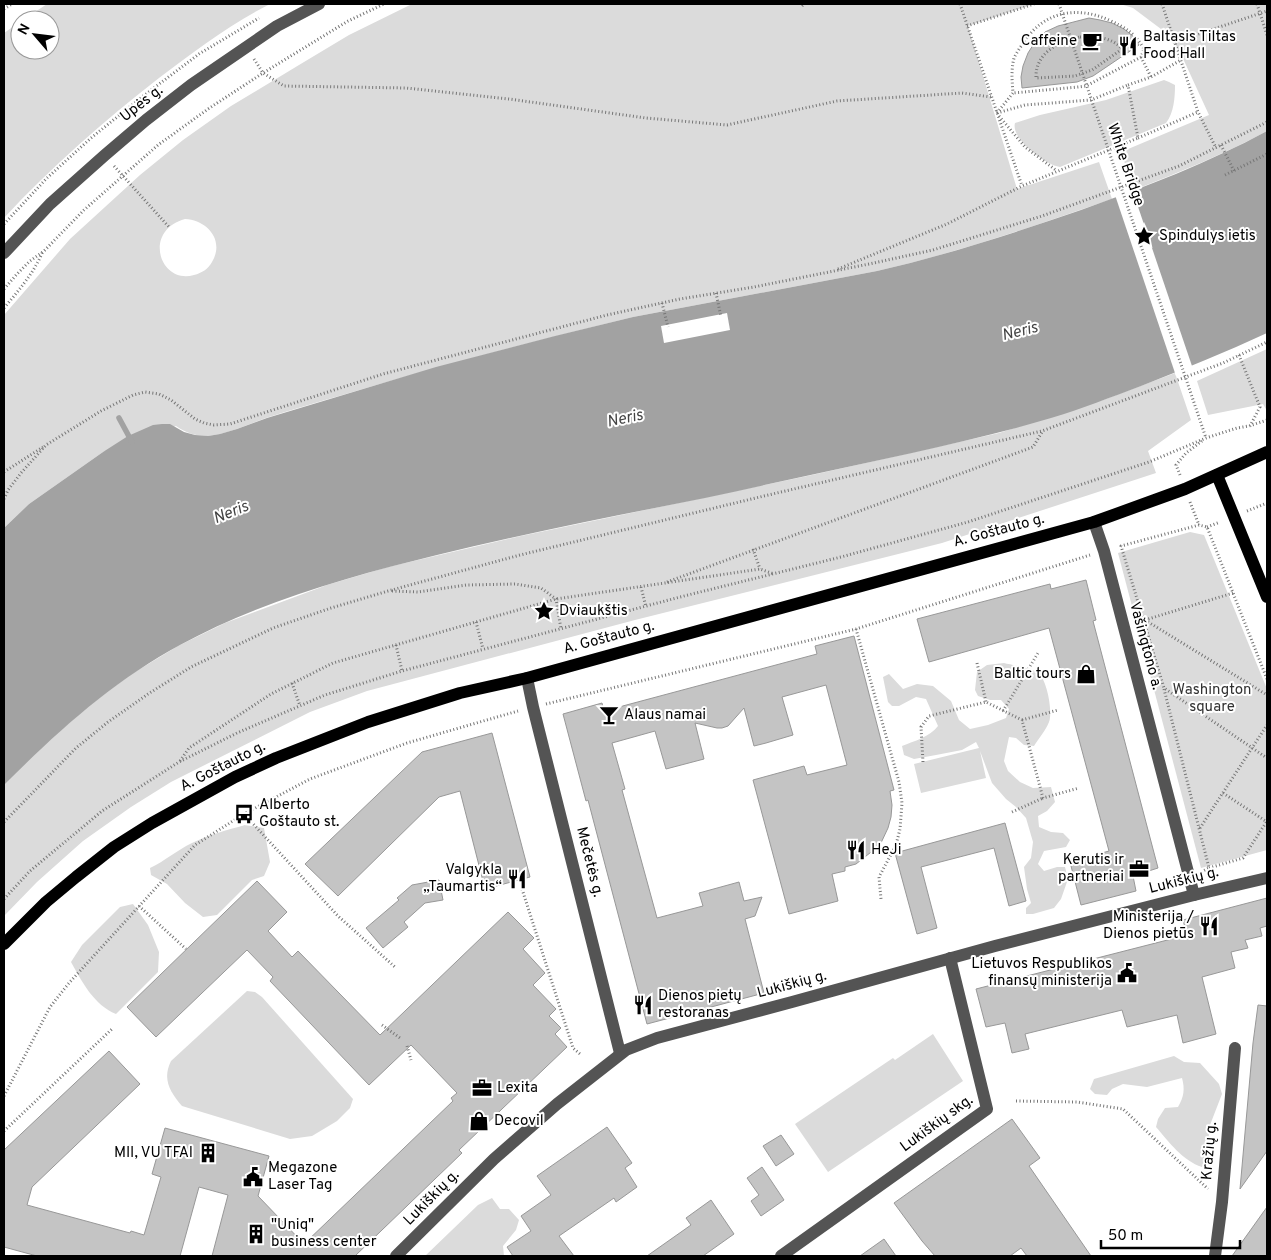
<svg xmlns="http://www.w3.org/2000/svg" width="1271" height="1260" font-family="Overpass,sans-serif">
<style>
.green{fill:#dbdbdb;fill-rule:evenodd}
.water{fill:#a2a2a2}
.pier{fill:#fff}
.lines{fill:none;stroke-linecap:round;stroke-linejoin:round}
.stream{stroke:#a2a2a2;stroke-width:5.5}
.building{fill:#c4c4c4;stroke:#989898}
.path{stroke:#767676;stroke-width:3;stroke-dasharray:1 2.5;stroke-linecap:butt}
.minor{stroke:#545454;stroke-width:12}
.major{stroke:#000;stroke-width:12}
.labels{text-anchor:middle;dominant-baseline:central;stroke-width:4;stroke-linejoin:round;paint-order:stroke}
.poi-label{font-size:15px;fill:#000;stroke:#fff;text-anchor:start}
.street-label{font-size:15px;fill:#000;stroke:#fff}
.park-label{font-size:15px;fill:#323232;stroke:#fff}
.water-label{font-size:16px;font-style:italic;fill:#434343;stroke:#fff}
</style>
<rect width="100%" height="100%" fill="#fff"/>
<g class="green">
<path d="M47,4H270C232,23 193,52 159,78C104,121 51,167 4,218V33L20,22V50H50V20H23Z"/>
<path d="M412,4H1034L968,26L1017,189L1099,162L1112,199C1034,226 957,253 877,271L633,317C534,341 436,367 339,396C315,403 290,410 266,418C247,425 228,434 208,436C196,436 186,433 176,426L103,452L29,504L4,528V315L70,239L140,175L183,140L231,106L299,65L349,35ZM185,219C207,220 225,240 212,262C208,269 202,273 194,275C160,285 142,231 185,219Z"/>
<path d="M1120,4H1267V131C1224,154 1180,172 1134,190L1121,152L1209,115L1180,52L1161,29L1133,8Z"/>
<path d="M1164,80L1169,82L1175,85C1175,97 1174,113 1166,123L1060,167C1056,166 1052,165 1049,163C1037,157 1011,137 1015,123L1040,115L1106,100Z"/>
<polygon points="1267,349 1267,411 1263,404 1208,415 1197,381"/>
<polygon points="1175,373 1191,420 1148,451 1156,473 942,543 635,620 367,691 310,712 171,782 131,807 83,841 37,882 4,916 4,785 38,750 85,709 130,675 178,646 225,623 327,585 388,567 521,536 812,475 999,433 1103,400"/>
<polygon points="1190,532 1204,535 1267,689 1267,850 1201,868 1118,553"/>
<path d="M1004,663C1012,665 1032,668 1038,673C1047,679 1053,712 1049,722C1046,730 1039,738 1034,746L1024,745L1016,738L1009,737L1004,761L1008,771L1020,782L1033,788L1051,787L1055,802L1047,811L1038,816L1039,827L1051,832L1063,833L1070,840L1066,847L1044,851L1038,864L1044,871L1057,867H1065L1068,879L1061,899L1054,908L1033,914H1026V908L1031,903L1027,889L1024,867L1031,858L1033,842L1026,818L1016,807L1006,799L992,783L980,751L986,778L921,793L914,764L979,748L976,742L962,750L936,755L914,759L904,755L902,746C914,741 930,737 938,726L926,699L916,697L899,706H892L888,702L883,677L889,674L903,689L917,684L933,686L951,701L959,720L970,729L988,725L1006,718L1009,709L1001,700H990L978,696L975,690L977,672L987,665Z"/>
<path d="M245,825L264,828L270,862L264,876L252,880L217,915L203,917L185,903L167,884L151,875L150,868C165,861 177,850 192,843C208,835 227,830 245,825Z"/>
<path d="M133,904L148,925L159,952L158,972L116,1014C94,1005 82,982 71,962L82,945L120,907Z"/>
<path d="M247,991L255,992L262,997L353,1099L350,1108L337,1121L312,1136L290,1139L182,1106C170,1092 162,1079 171,1061Z"/>
<polygon points="933,1034 963,1081 828,1172 795,1124 893,1058 895,1060"/>
<path d="M1174,1056L1184,1062L1200,1063L1219,1084L1222,1094L1210,1125L1206,1162L1202,1167C1183,1161 1169,1142 1156,1127L1158,1119L1165,1108L1178,1107C1184,1097 1185,1089 1182,1078L1147,1087L1123,1084L1112,1089L1107,1095L1095,1094L1090,1089L1094,1079Z"/>
<polygon points="492,1198 500,1209 509,1209 519,1220 516,1230 503,1246 504,1256 425,1256 478,1205"/>
</g>
<path class="water" d="M1267,131V333C1226,352 1184,369 1141,386C1111,397 1082,409 1051,418C1005,432 958,442 912,453C843,468 774,483 705,498C615,516 526,533 437,555C350,576 259,602 180,645C113,681 57,732 4,785V528L29,504L103,452L128,436L153,425L162,424H170L184,432L195,435L208,436L220,434L237,429L267,418L436,367L555,336L633,317L877,271C947,255 1014,233 1081,210C1145,187 1208,163 1267,131Z"/>
<g class="pier">
<polygon points="1132,189 1193,369 1176,376 1115,195"/>
<polygon points="727,313 730,330 664,343 661,326"/>
</g>
<g class="lines">
<polyline class="stream" points="119,418 132,442"/>
</g>
<g class="building">
<polygon points="1089,18 1100,20 1112,23 1124,29 1134,37 1139,45 1093,76 1077,82 1022,88 1021,77 1023,66 1028,53 1035,42 1045,32 1058,26"/>
<polygon points="1086,580 1096,620 1093,621 1158,868 1133,876 1136,891 1081,905 1070,862 1109,851 1049,628 929,662 917,619 1050,584 1051,589"/>
<polygon points="854,636 894,790 890,791 892,805 891,817 888,828 880,845 856,864 845,867 845,871 832,874 838,901 789,914 753,780 804,766 807,775 847,765 826,685 782,697 793,735 766,743 754,746 744,708 728,726 722,728 717,728 695,723 704,759 666,769 655,731 612,743 625,789 622,790 657,918 703,906 699,893 739,882 744,901 762,897 755,916 745,919 764,993 647,1024 588,800 586,801 563,714 602,703 604,711 817,654 815,646"/>
<polygon points="492,733 530,877 485,889 460,791 439,797 338,896 305,864 422,752"/>
<polygon points="1005,823 1026,901 1009,906 994,848 921,867 937,928 917,934 895,853"/>
<polygon points="439,880 443,900 425,903 404,922 408,927 383,948 366,928 399,900 397,898 412,885"/>
<polygon points="257,881 287,912 268,931 292,957 298,951 380,1035 508,912 534,938 523,949 545,973 533,985 556,1009 549,1016 561,1028 555,1034 567,1047 459,1150 462,1153 355,1256 212,1256 228,1195 199,1187 180,1256 37,1256 4,1247 4,1150 109,1051 140,1084 32,1187 27,1205 130,1233 131,1231 144,1235 161,1177 152,1174 165,1128 269,1156 258,1196 304,1244 453,1101 451,1098 457,1093 411,1045 369,1085 270,981 273,977 247,950 156,1037 127,1007"/>
<polygon points="1267,898 1267,926 1260,928 1262,936 1245,940 1248,948 1231,952 1235,968 1202,977 1216,1034 1183,1043 1177,1015 1127,1027 1122,1010 1025,1034 1029,1049 1012,1053 1005,1023 986,1027 976,989 1187,935 1183,920"/>
<polygon points="1258,1005 1267,1006 1267,1151 1240,1189 1253,1043"/>
<polygon points="1012,1119 1040,1158 1029,1166 1091,1256 1027,1256 1021,1248 1010,1256 935,1256 922,1241 894,1203"/>
<polygon points="607,1127 632,1163 625,1168 637,1187 616,1202 614,1198 559,1236 574,1256 513,1256 507,1247 531,1231 521,1216 551,1195 537,1176"/>
<polygon points="781,1135 794,1154 776,1166 763,1146"/>
<polygon points="762,1167 784,1200 761,1216 751,1201 759,1195 747,1178"/>
<polygon points="711,1200 734,1234 703,1256 647,1256 691,1225 686,1218"/>
<polygon points="1267,1207 1267,1256 1232,1256"/>
<polygon points="884,1239 896,1256 860,1256"/>
</g>
<g class="lines">
<g class="path">
<polyline points="960,4 1022,186"/>
<polyline points="1059,4 1206,438"/>
<polyline points="1162,4 1198,112 1216,148"/>
<polyline points="1257,4 1267,35"/>
<polyline points="802,6 804,4"/>
<polyline points="4,9 12,4"/>
<polyline points="967,26 1034,4"/>
<path d="M1080,37C1095,36 1112,37 1122,49L1092,70L1075,76L1036,78C1035,53 1059,41 1080,37Z"/>
<polyline points="1175,42 1267,11"/>
<polyline points="1141,57 1151,77"/>
<polyline points="254,59 263,73 284,86 406,88 509,99 646,118 727,125 837,101 962,93 991,97"/>
<path d="M997,113L1013,93C1012,81 1011,70 1014,58C1016,54 1019,49 1022,45C1042,12 1075,5 1109,20C1126,28 1135,33 1144,49L1141,57L1086,86L1078,87L1013,93"/>
<polyline points="997,113 1025,105 1091,100 1128,85"/>
<polyline points="999,116 1025,147 1057,171"/>
<polyline points="1138,138 1198,112"/>
<polyline points="1221,145 1234,171"/>
<polyline points="114,166 169,227"/>
<polyline points="1225,175 1267,154"/>
<polyline points="4,224 47,178 91,138 142,97 199,54 259,18"/>
<polyline points="838,269 947,224 1022,186 1138,138 1128,85 1151,77 1181,60"/>
<polyline points="4,289 17,274 30,261 44,251 84,210 158,145 208,109 263,73 348,21 384,4"/>
<polyline points="716,293 721,317"/>
<polyline points="662,303 668,327"/>
<path d="M4,308C19,290 34,273 43,251"/>
<polyline points="1239,355 1260,407 1250,426"/>
<polyline points="4,472 43,447"/>
<polyline points="1180,475 1176,465 1186,453 1202,441"/>
<polyline points="4,499 8,490 21,473 46,445 101,411 133,395 145,392 159,394 171,400 195,419 204,423 214,425 230,424 383,374 607,315 680,299 754,287 869,264 933,250 1042,216 1179,166 1267,122"/>
<polyline points="1190,502 1199,525"/>
<polyline points="1247,511 1267,503"/>
<polyline points="1207,527 1220,522"/>
<polyline points="753,549 760,569"/>
<polyline points="667,582 1033,447 1042,432"/>
<polyline points="641,587 646,607"/>
<polyline points="392,591 418,592 466,585 515,584 541,588 556,599 561,629"/>
<polyline points="1145,620 1267,695"/>
<polyline points="1145,620 1233,593"/>
<polyline points="476,622 483,649"/>
<polyline points="856,629 899,782 902,803 900,829 896,845 879,877 881,899"/>
<polyline points="396,645 402,671"/>
<polyline points="977,663 986,702"/>
<polyline points="1267,679 1207,527 1199,525 1121,546 1164,688 1267,758"/>
<polyline points="292,683 300,706"/>
<polyline points="1164,689 1209,868 1203,871"/>
<polyline points="546,704 856,629 1090,555"/>
<polyline points="1003,711 1038,653"/>
<polyline points="1022,720 1058,710"/>
<polyline points="180,761 189,748 271,694 333,663 556,599 760,569 774,574"/>
<polyline points="923,762 921,727 929,716 986,702 1022,720 1043,798 1079,788"/>
<polyline points="1223,793 1267,822"/>
<polyline points="1012,812 1043,798"/>
<polyline points="244,814 338,916 395,967"/>
<polyline points="4,822 76,748 108,722 148,694 191,667 273,628 331,608 388,591 520,555 764,496 1042,431 1223,363 1267,342"/>
<polyline points="1200,828 1267,725"/>
<polyline points="1209,868 1243,858 1267,821"/>
<polyline points="522,889 573,1048 580,1054"/>
<polyline points="4,899 30,871 102,811 179,762 237,733 325,695 402,671 680,597 841,557 968,522 1149,462 1206,438 1237,428 1249,426 1267,420"/>
<polyline points="139,906 186,949"/>
<polyline points="382,1025 400,1038"/>
<polyline points="407,1046 411,1060"/>
<polyline points="4,1096 50,1007 69,983 195,845 244,814 310,779 407,743 518,711"/>
<polyline points="1016,1101 1077,1102 1123,1109 1208,1189"/>
<polyline points="4,1131 113,1028"/>
</g>
<g class="minor">
<polyline points="4,253 50,204 105,155 146,120 191,85 277,26 319,4"/>
<polyline points="1094,522 1104,551 1194,895"/>
<polyline points="527,678 533,707 620,1053"/>
<polyline points="396,1256 494,1159 557,1104 626,1050 657,1038 792,1002 995,946 1194,895 1267,878"/>
<polyline points="781,1256 987,1109 950,958"/>
<polyline points="1215,1256 1222,1202 1235,1048"/>
</g>
<g class="major">
<polyline points="1217,475 1267,597"/>
<polyline points="4,944 46,902 76,877 114,847 152,823 235,777 276,758 368,722 460,693 527,678 1094,522 1185,489 1267,452"/>
</g>
</g>
<defs>
<symbol id="cafe-bare" viewBox="-9 -9 18 18"><path d="M-5.5-4.5H6V0H3Q3 3.5 0 3.5H-2.5Q-5.5 3.5-5.5 0ZM3-3.2v2h1.7v-2ZM-6 4.5H4V6H-6Z" fill="#000" stroke="#fff" stroke-width="2.5" paint-order="stroke"/></symbol>
<symbol id="restaurant-bare" viewBox="-9 -9 18 18"><path d="M-5-6h1v4h1v-4h1v4h1v-4h1v5L-1.5 .5V6h-2V.5L-5-1ZM5-6V6H3V1.5H1.5Q1.5-4 5-6Z" fill="#000" stroke="#fff" stroke-width="2.5" paint-order="stroke"/></symbol>
<symbol id="sight-bare" viewBox="-9 -9 18 18"><path d="M0-6L1.8-2.2L6-1.7L2.9 1.2L3.7 5.4L0 3.3L-3.7 5.4L-2.9 1.2L-6-1.7L-1.8-2.2Z" fill="#000" stroke="#fff" stroke-width="2.5" paint-order="stroke"/></symbol>
<symbol id="shop-bare" viewBox="-9 -9 18 18"><path d="M-5-2.5h2.3a2.7 3.5 0 0 1 5.4 0H5L5.5 6h-11ZM-1.5-2.5h3a1.5 2.3 0 0 0-3 0Z" fill="#000" stroke="#fff" stroke-width="2.5" paint-order="stroke"/></symbol>
<symbol id="bar-bare" viewBox="-9 -9 18 18"><path d="M-6-5H6L.8 .8V4.5H3.5V6h-7V4.5H-.8V.8Z" fill="#000" stroke="#fff" stroke-width="2.5" paint-order="stroke"/></symbol>
<symbol id="bus-bare" viewBox="-9 -9 18 18"><path d="M-5-6H5V4H4V6H2V4H-2V6H-4V4H-5ZM-3.5-4V0h7V-4ZM-3.5 1.2v1.5H-2V1.2ZM2 1.2v1.5H3.5V1.2Z" fill="#000" stroke="#fff" stroke-width="2.5" paint-order="stroke"/></symbol>
<symbol id="office-bare" viewBox="-9 -9 18 18"><path d="M-6-3h4V-5.5h4V-3h4V5H-6ZM-1-4.5V-3h2v-1.5ZM-6 0V1H6V0Z" fill="#000" stroke="#fff" stroke-width="2.5" paint-order="stroke"/></symbol>
<symbol id="civic-bare" viewBox="-9 -9 18 18"><path d="M-.6-6.5H3V-4.5H.6V-3L4-1V1h2V6H-6V1h2V-1L-.6-3ZM-1.2 2.5V6h2.4V2.5Z" fill="#000" stroke="#fff" stroke-width="2.5" paint-order="stroke"/></symbol>
<symbol id="building-bare" viewBox="-9 -9 18 18"><path d="M-4-6H4V6H1V3H-1V6H-4ZM-2.5-4.3h1.7v1.8h-1.7ZM.8-4.3h1.7v1.8H.8ZM-2.5-1h1.7V.8h-1.7ZM.8-1h1.7V.8H.8Z" fill="#000" stroke="#fff" stroke-width="2.5" paint-order="stroke"/></symbol>
</defs>
<g fill-rule="evenodd">
<use href="#cafe-bare" x="1078" y="27" width="28" height="28"/>
<use href="#restaurant-bare" x="1114" y="32" width="28" height="28"/>
<use href="#sight-bare" x="1130" y="222" width="28" height="28"/>
<use href="#sight-bare" x="530" y="597" width="28" height="28"/>
<use href="#shop-bare" x="1072" y="660" width="28" height="28"/>
<use href="#bar-bare" x="595" y="701" width="28" height="28"/>
<use href="#bus-bare" x="230" y="800" width="28" height="28"/>
<use href="#restaurant-bare" x="842" y="836" width="28" height="28"/>
<use href="#office-bare" x="1125" y="855" width="28" height="28"/>
<use href="#restaurant-bare" x="503" y="865" width="28" height="28"/>
<use href="#restaurant-bare" x="1195" y="912" width="28" height="28"/>
<use href="#civic-bare" x="1113" y="959" width="28" height="28"/>
<use href="#restaurant-bare" x="629" y="991" width="28" height="28"/>
<use href="#office-bare" x="468" y="1074" width="28" height="28"/>
<use href="#shop-bare" x="465" y="1107" width="28" height="28"/>
<use href="#building-bare" x="194" y="1139" width="28" height="28"/>
<use href="#civic-bare" x="239" y="1163" width="28" height="28"/>
<use href="#building-bare" x="242" y="1220" width="28" height="28"/>
</g>
<g class="labels">
<g class="poi-label">
<text x="1143" y="37">Baltasis Tiltas<tspan x="1143" dy="17">Food Hall</tspan></text>
<text x="1077" y="41" text-anchor="end">Caffeine</text>
<text x="1159" y="236">Spindulys ietis</text>
<text x="559" y="611">Dviaukštis</text>
<text x="1071" y="674" text-anchor="end">Baltic tours</text>
<text x="624" y="715">Alaus namai</text>
<text x="259" y="805">Alberto<tspan x="259" dy="17">Goštauto st.</tspan></text>
<text x="871" y="850">HeJi</text>
<text x="1124" y="860" text-anchor="end">Kerutis ir<tspan x="1124" dy="17">partneriai</tspan></text>
<text x="502" y="870" text-anchor="end">Valgykla<tspan x="502" dy="17">„Taumartis“</tspan></text>
<text x="1194" y="917" text-anchor="end">Ministerija /<tspan x="1194" dy="17">Dienos pietūs</tspan></text>
<text x="1112" y="964" text-anchor="end">Lietuvos Respublikos<tspan x="1112" dy="17">finansų ministerija</tspan></text>
<text x="658" y="996">Dienos pietų<tspan x="658" dy="17">restoranas</tspan></text>
<text x="497" y="1088">Lexita</text>
<text x="494" y="1121">Decovil</text>
<text x="193" y="1153" text-anchor="end">MII, VU TFAI</text>
<text x="268" y="1168">Megazone<tspan x="268" dy="17">Laser Tag</tspan></text>
<text x="271" y="1225">"Uniq"<tspan x="271" dy="17">business center</tspan></text>
</g>
<g class="street-label">
<text transform="translate(142 104) rotate(-38)">Upės g.</text>
<text transform="translate(1125 165) rotate(71)">White Bridge</text>
<text transform="translate(999 531) rotate(-15)">A. Goštauto g.</text>
<text transform="translate(609 638) rotate(-15)">A. Goštauto g.</text>
<text transform="translate(1145 646) rotate(75)">Vašingtono a.</text>
<text transform="translate(223 767) rotate(-27)">A. Goštauto g.</text>
<text transform="translate(589 862) rotate(76)">Mečetės g.</text>
<text transform="translate(1184 881) rotate(-14)">Lukiškių g.</text>
<text transform="translate(792 985) rotate(-15)">Lukiškių g.</text>
<text transform="translate(937 1124) rotate(-36)">Lukiškių skg.</text>
<text transform="translate(1210 1151) rotate(-85)">Kražių g.</text>
<text transform="translate(432 1198) rotate(-45)">Lukiškių g.</text>
</g>
<g class="park-label">
<text x="1212" y="690">Washington<tspan x="1212" dy="17">square</tspan></text>
</g>
<g class="water-label">
<text transform="translate(1020 332) rotate(-14)">Neris</text>
<text transform="translate(625 419) rotate(-12)">Neris</text>
<text transform="translate(231 513) rotate(-22)">Neris</text>
</g>
</g>
<rect width="1271" height="1260" fill="none" stroke="#000000" stroke-width="10"/>
<g transform="translate(35 35) rotate(298)"><circle r="24" fill="#ffffff" stroke="#999999"/>
<path d="M0-4L9 19L0 12L-9 19Z" fill="#000000"/>
<text y="-8" font-size="14" font-weight="bold" text-anchor="middle" fill="#000000">N</text>
</g>
<path d="M1101 1240v8h139v-8" fill="none" stroke="#000000" stroke-width="2.5"/>
<text x="1108" y="1240" font-size="15" fill="#000000" stroke="#ffffff" stroke-width="4" paint-order="stroke">50 m</text>
</svg>
